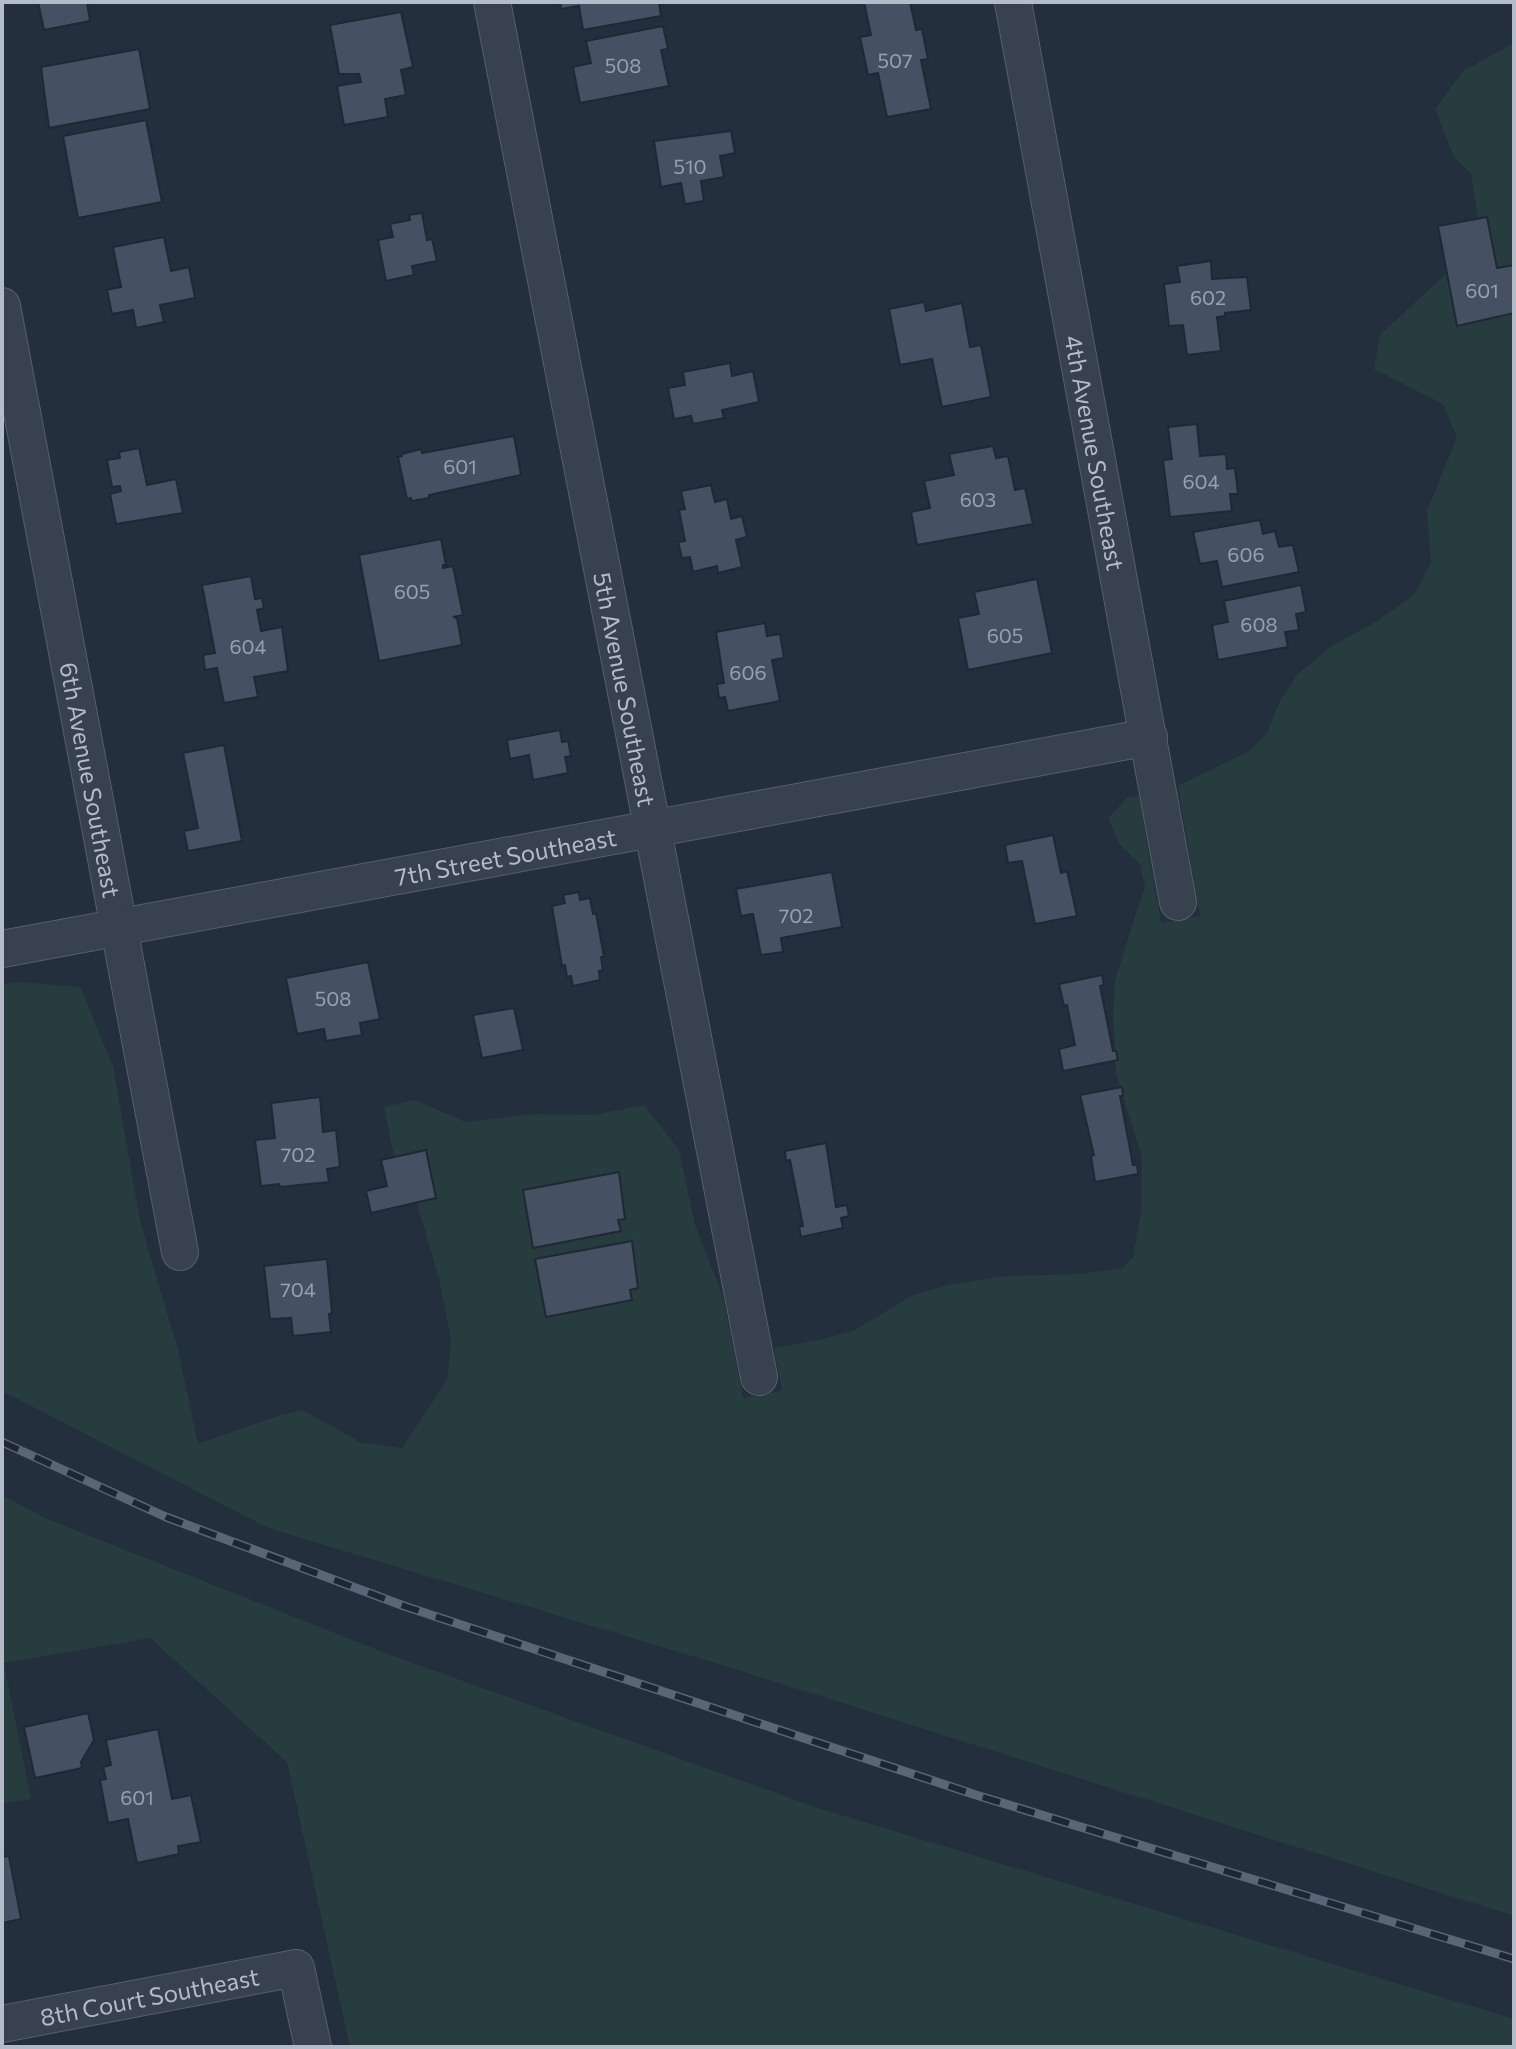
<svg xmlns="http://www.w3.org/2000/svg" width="1516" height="2049" font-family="Commissioner,sans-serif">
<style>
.green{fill:#263c3f}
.building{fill:#455162;stroke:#1f2835;stroke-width:2}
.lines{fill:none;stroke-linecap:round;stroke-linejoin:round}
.minor-casing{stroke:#565f6c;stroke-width:38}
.minor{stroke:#38414e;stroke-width:36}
.rail-casing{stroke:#5a6575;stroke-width:9}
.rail{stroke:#1d2633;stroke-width:6;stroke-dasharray:18;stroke-linecap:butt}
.labels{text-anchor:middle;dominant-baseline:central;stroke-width:6;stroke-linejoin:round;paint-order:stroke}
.number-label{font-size:20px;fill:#98a1af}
.street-label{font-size:24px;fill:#b4bcc9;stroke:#1d2633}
</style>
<rect width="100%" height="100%" fill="#242f3e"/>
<g class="green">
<polygon points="1514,43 1514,1916 732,1668 268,1528 2,1391 2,984 18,982 80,987 113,1066 140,1221 178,1350 198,1444 280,1415 303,1410 362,1443 402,1448 447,1380 451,1340 439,1278 417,1204 394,1156 384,1107 415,1100 465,1122 535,1114 594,1115 644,1105 679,1150 695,1225 723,1297 743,1398 782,1391 774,1348 821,1340 855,1330 913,1295 953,1284 1007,1276 1079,1274 1123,1268 1133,1257 1141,1212 1142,1157 1116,1074 1113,1016 1115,980 1145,886 1140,864 1120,845 1108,818 1127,798 1139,796 1161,923 1200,916 1178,786 1251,750 1267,733 1280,701 1297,675 1333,645 1374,623 1414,595 1431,563 1427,511 1457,437 1443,404 1374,369 1380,335 1462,259 1479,227 1471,173 1454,157 1435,109 1463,71"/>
<polygon points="2,1495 47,1519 393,1656 818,1808 1514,2019 1514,2047 350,2047 287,1762 150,1638 4,1663 31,1799 2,1804"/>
</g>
<g class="building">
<polygon points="38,2 87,2 90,21 44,30"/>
<polygon points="560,2 659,2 661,16 583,30 579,6 561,9"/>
<polygon points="864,2 910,2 916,30 922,29 928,59 921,60 931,109 887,117 878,73 868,75 860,37 871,35"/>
<polygon points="401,12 413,67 401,70 406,95 385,99 388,117 344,125 337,86 361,82 359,74 339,74 330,25"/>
<polygon points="663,26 668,49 661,50 669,86 580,103 573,67 591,63 586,41"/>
<polygon points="139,49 150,109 49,128 41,67"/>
<polygon points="146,120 162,202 78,218 63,136"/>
<polygon points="731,131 735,153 720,156 724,177 701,181 704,201 685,204 681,183 661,187 654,141"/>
<polygon points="422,213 427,240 432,239 437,261 412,266 414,275 386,281 378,240 393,237 390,224 410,220 409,215"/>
<polygon points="1487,217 1497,268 1514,265 1514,313 1457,326 1438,226"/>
<polygon points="164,237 171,271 189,267 195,298 160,305 164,322 136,328 133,310 112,314 107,290 121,287 113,247"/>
<polygon points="1211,261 1212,279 1247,277 1251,310 1225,313 1225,316 1217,317 1221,351 1187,355 1183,325 1169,326 1164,284 1180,282 1177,266"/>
<polygon points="924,302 926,311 962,303 970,347 981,345 991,397 942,407 932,359 900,365 889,309"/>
<polygon points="730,363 732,376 753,371 759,402 722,410 724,418 693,424 691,416 674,419 668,388 685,385 683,372"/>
<polygon points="1197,424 1200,456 1226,454 1227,469 1235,468 1238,494 1230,494 1232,511 1170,517 1163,460 1172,459 1168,427"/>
<polygon points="514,436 521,475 429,495 429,498 411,501 411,498 407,499 398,457 402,456 402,454 421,449 422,453"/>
<polygon points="993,446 996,458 1008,456 1015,490 1025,488 1033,524 917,545 911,512 930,508 924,481 954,475 949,454"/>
<polygon points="139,448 147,485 176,479 183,513 116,524 110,494 121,491 120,486 112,487 107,460 120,458 119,452"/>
<polygon points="711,485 715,502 727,499 731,519 742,516 747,537 736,540 742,567 718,573 717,566 693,572 690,557 682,558 678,542 685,541 679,510 685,509 681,491"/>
<polygon points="1260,520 1263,534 1275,531 1279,547 1293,545 1299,572 1222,587 1217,561 1200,564 1193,532"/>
<polygon points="441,539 446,565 443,565 443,568 453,566 463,615 453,617 457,618 462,645 379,661 359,555"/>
<polygon points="251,576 255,599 262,598 264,608 257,610 261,631 282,627 288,671 254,677 258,697 224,703 217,668 205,670 203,655 215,653 202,585"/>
<polygon points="1037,579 1052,653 968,670 958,618 979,614 974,592"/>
<polygon points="1301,585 1306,612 1296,614 1299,630 1285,632 1288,647 1218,660 1212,625 1228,622 1224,601"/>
<polygon points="765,623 767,636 780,634 784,658 772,660 780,701 728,711 725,697 719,698 717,684 724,683 716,632"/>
<polygon points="560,730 562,742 568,741 571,756 565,757 568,773 533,780 529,755 510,759 507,740"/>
<polygon points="224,745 242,841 188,851 184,831 198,828 183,753"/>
<polygon points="1053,835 1061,873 1067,871 1077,916 1035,924 1022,861 1008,863 1005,845"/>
<polygon points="832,872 842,927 781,938 783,952 761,955 753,914 741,916 736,889"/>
<polygon points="579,892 580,900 590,898 593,914 596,913 604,957 601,957 603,970 599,971 600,980 573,986 571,976 567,977 565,965 562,966 552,906 565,903 563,895"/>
<polygon points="368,962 380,1019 360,1023 362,1035 326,1041 324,1029 297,1034 286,978"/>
<polygon points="1102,975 1104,985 1100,986 1113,1051 1116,1051 1118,1060 1063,1071 1059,1049 1075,1045 1067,1005 1064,1006 1059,984"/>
<polygon points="514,1008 523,1050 482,1058 473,1015"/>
<polygon points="1122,1087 1123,1096 1120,1096 1133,1165 1137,1165 1138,1174 1095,1182 1091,1156 1094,1155 1080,1095"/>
<polygon points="320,1097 323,1132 336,1130 340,1167 327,1169 329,1182 280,1187 279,1184 261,1186 255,1140 275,1138 271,1103"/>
<polygon points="826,1143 836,1207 847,1205 849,1216 841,1218 843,1228 801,1237 799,1227 803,1226 790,1160 786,1161 785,1151"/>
<polygon points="426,1150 436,1198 371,1213 366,1191 387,1186 381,1160"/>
<polygon points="619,1172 625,1219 618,1220 621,1231 533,1248 523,1190"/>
<polygon points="632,1241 638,1288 630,1290 632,1300 546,1317 535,1259"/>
<polygon points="327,1259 332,1313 329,1314 331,1332 293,1336 291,1318 270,1319 264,1266"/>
<polygon points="88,1713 94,1740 81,1762 82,1768 35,1778 24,1727"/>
<polygon points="158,1729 172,1799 191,1795 201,1842 178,1846 179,1854 137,1863 128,1819 108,1823 100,1780 106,1779 103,1767 111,1765 106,1740"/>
<polygon points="9,1856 21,1919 2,1923 2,1857"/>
</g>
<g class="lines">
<defs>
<g id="minor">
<path id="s1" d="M492,2L759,1377"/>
<path id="s2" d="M1013,2L1178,902"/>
<path id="s3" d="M2,306L180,1252"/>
<path id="s4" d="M2,949L1149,737"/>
<path id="s5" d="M2,2024L296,1968L313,2047"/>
</g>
</defs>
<use href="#minor" class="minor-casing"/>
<use href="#minor" class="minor"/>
<defs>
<polyline id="rail" points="2,1442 166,1517 404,1606 976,1795 1514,1959"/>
</defs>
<use href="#rail" class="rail-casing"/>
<use href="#rail" class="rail"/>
</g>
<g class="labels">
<g class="number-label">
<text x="895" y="60">507</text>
<text x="623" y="65">508</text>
<text x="690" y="166">510</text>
<text x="1482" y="290">601</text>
<text x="1208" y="297">602</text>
<text x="460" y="466">601</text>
<text x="1201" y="481">604</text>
<text x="978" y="499">603</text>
<text x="1246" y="554">606</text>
<text x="412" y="591">605</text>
<text x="1259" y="624">608</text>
<text x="1005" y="635">605</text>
<text x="248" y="646">604</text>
<text x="748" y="672">606</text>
<text x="796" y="915">702</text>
<text x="333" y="998">508</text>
<text x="298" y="1154">702</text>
<text x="298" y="1289">704</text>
<text x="137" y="1797">601</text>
</g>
<g class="street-label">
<text stroke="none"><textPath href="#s2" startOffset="458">4th Avenue Southeast</textPath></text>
<text stroke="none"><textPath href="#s1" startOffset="700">5th Avenue Southeast</textPath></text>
<text stroke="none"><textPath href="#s3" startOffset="482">6th Avenue Southeast</textPath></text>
<text stroke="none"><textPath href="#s4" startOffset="512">7th Street Southeast</textPath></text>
<text stroke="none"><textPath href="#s5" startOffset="150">8th Court Southeast</textPath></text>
</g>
</g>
<rect width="1516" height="2049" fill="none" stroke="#b4bcc9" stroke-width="8"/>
</svg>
